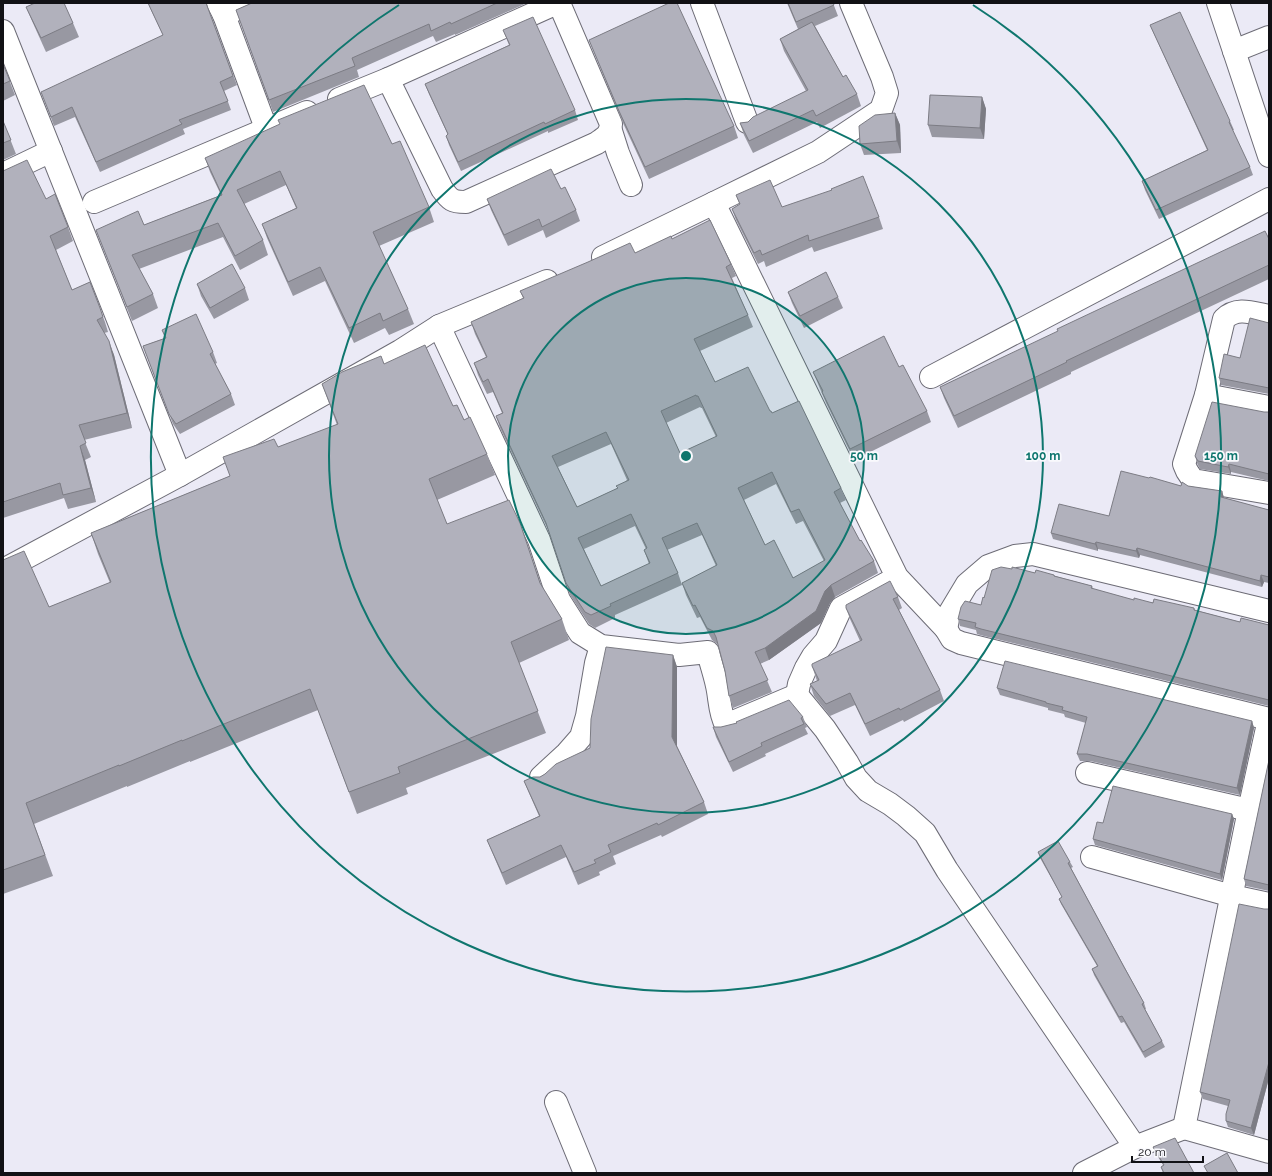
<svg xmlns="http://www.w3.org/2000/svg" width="1272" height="1176" font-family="Raleway,sans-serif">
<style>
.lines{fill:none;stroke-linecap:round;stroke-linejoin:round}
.minor-casing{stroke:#6d6c76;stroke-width:24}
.minor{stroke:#fff;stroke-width:22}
.wall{fill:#9898a2;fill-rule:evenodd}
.shaded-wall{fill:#7c7c84}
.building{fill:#b1b1bc;stroke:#7c7c84;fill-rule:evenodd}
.ring{fill:none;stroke:#0f766e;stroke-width:2}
.centre{fill:#0f766e;stroke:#f9f9fd;stroke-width:2}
.ring-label{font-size:12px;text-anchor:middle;font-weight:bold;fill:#0f766e;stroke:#f9f9fd;stroke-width:3.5;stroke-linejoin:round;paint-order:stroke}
</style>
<rect width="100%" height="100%" fill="#ebeaf6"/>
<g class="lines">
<defs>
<g id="minor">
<polyline points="218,3 224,15 266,128"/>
<polyline points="702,3 747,122"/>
<polyline points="1218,3 1269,156"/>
<polyline points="224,15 251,3"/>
<polyline points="3,31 180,475"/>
<polyline points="1234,51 1269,37"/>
<path d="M388,79L442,189C450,200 452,202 466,202L597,143C605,137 610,135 611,124L559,3"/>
<polyline points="339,99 388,79 557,3"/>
<polyline points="611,131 618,153 631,185"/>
<polyline points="3,174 51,151"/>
<polyline points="94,202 307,112"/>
<polyline points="714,203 897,577 946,629 949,614 967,584 988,566 1015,556 1033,554 1269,611"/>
<polyline points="603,257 714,203 818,152 881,110 887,93 882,77 851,3"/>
<path d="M1269,316C1253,313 1237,306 1224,319L1206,395L1184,464L1187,471L1193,480L1269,493"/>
<path d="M439,326L539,540L559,600L580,633L601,646L679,655L708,652C711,665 716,678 718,691C720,703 720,714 726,725L797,695"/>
<polyline points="931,377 1269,199"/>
<polyline points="1206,395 1269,407"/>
<polyline points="3,570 180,475 400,351 439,326 547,281"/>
<polyline points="887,583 841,608 826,641 813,656 806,668 799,684 797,695 825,729 847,762 856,778 868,791 890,804 906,816 925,833 947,870 1135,1147"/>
<polyline points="946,629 952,639 961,643 1269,719"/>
<polyline points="1269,719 1249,810 1184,1128 1269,1152"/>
<polyline points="1087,773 1249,810"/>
<polyline points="541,777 567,753 581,737 587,716 596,663 601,646"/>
<polyline points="1092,857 1232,896 1269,904"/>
<polyline points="556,1102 585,1173"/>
<polyline points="1084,1173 1135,1147 1184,1128"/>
</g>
</defs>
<use href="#minor" class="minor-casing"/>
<use href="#minor" class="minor"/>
</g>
<g class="wall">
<polygon points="148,3 209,11 237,85 224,91 231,110 183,129 185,134 100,172 75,117 54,126 45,101 163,35 151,10"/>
<polygon points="252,3 527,3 455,35 455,34 436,42 433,36 357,70 359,77 273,112 236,10"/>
<polygon points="787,3 833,3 838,16 815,26 843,77 857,94 861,106 820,128 817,122 753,153 744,135 740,123 748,122 806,91 784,51 780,39 798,29"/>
<polygon points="26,7 73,23 79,37 46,52 32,21"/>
<polygon points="1150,25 1230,121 1234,130 1232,130 1250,167 1253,175 1159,219 1145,190 1142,181 1207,150 1154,34"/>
<polygon points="503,30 575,110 578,120 548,133 548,131 461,171 449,145 446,136 448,135 429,94 425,84 509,45"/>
<polygon points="589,40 734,126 738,138 649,179 623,123"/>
<polygon points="3,64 15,95 3,101"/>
<polygon points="982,97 986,109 984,139 932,137 928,125"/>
<polygon points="895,113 900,125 901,153 864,155 860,144"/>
<polygon points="3,121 16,154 3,160"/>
<polygon points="392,144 429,207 434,222 379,246 408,309 414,324 389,335 385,328 354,343 325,281 293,296 267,238 262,224 296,208 286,185 244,204 263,240 268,255 240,270 223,237 139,269 153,294 158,308 132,321 96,230 144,225 221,195 210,172 205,158"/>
<polygon points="3,171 46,199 68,227 73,241 56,250 72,290 90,282 105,322 108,332 104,333 114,355 132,428 84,440 91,457 85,460 96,502 68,509 64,498 3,518"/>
<polygon points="561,189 576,210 580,221 546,238 543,230 508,246 491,210 487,199"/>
<polygon points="736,195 782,207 879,217 883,229 814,252 812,247 766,267 764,261 758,264 736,220 732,209 740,205"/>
<path d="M672,239L731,264L736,276L732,278L748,315L753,327L700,351L715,382L772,413L841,488L846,500L840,503L860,541L874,561L878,573L835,597L830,603L821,623L769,660L760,664L772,692L733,708L729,696L725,671L718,645L717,644L712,640L700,617L697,618L686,595L682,583L716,566L702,535L667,550L678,573L682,585L615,615V618L595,628L589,624L570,595L549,532L500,428L496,416L502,413L493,392L487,394L478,375L474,363L486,357L475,334L471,322L523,298L520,291L635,253ZM700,407L701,408H702L716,437L680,453L666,423ZM611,444L627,480L618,488L577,507L558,467ZM776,484L796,524L803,521L824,561L793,578L765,545L744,500ZM635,526L646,549L644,550L649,564L601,586L584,549Z"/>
<polygon points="1269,239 1269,279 1071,372 1071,374 958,428 944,398 940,387"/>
<polygon points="197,284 245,288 249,300 214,319 201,296"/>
<polygon points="788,292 838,297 843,308 804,328 792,303"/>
<polygon points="1269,323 1269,394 1221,385 1219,378 1240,358"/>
<polygon points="162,330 213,352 217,363 215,364 231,394 235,405 180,434 173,424 143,346 165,338"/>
<polygon points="384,364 453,406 464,420 487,454 495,475 437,500 447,524 527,545 541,585 562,619 569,640 519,663 546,733 406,788 408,794 357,814 318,710 190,762 190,761 127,787 127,786 34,824 53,876 3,894 3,560 49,607 110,583 98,554 91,533 230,476 278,447 337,425 322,384"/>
<polygon points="899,367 927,411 931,422 854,460 826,403 813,372"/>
<polygon points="1264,412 1269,412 1269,481 1231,472 1231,474 1200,469 1197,463 1195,456"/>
<polygon points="1149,478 1181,486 1188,486 1222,491 1224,498 1269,510 1269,583 1264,582 1262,587 1140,555 1139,558 1098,549 1098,551 1053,539 1051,533 1109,516"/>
<polygon points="1012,569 1035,573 1054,575 1055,576 1092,586 1093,589 1134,600 1194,608 1195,610 1240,622 1269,625 1269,706 984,636 977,634 976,630 960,626 958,619 981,605 984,598"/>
<polygon points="898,597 902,608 899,610 940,690 944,701 904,722 903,720 870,736 855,705 830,716 814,696 810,684 817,681 812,666 860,641 850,619 846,608"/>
<polygon points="673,655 677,667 677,746 704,802 708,814 662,837 661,835 613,856 616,864 599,872 600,875 578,885 566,857 506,885 492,852 487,840 539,816 529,793 524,781 540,777 590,748"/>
<polygon points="997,688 1252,721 1254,728 1240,795 1090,761 1080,761 1077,754 1086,723 1065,717 1064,714 1048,710 1048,708 1000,695"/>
<polygon points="803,717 807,727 805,728 808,734 765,754 766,756 733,772 716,737 713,727 721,727"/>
<polygon points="1269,760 1269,891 1246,886 1244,879"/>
<polygon points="1232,814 1234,819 1222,880 1095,845 1093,839"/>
<polygon points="1038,852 1070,862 1073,867 1071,868 1144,1003 1146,1009 1145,1009 1162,1041 1165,1047 1145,1058 1124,1022 1121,1023 1094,975 1092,969 1097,966 1061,904 1059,899 1062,897 1040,858"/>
<polygon points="1264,909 1269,909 1269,1078 1254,1135 1228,1127 1226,1121 1228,1106 1203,1099 1200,1092"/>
<polygon points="1153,1147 1194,1173 1163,1173 1161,1167 1163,1165 1155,1152"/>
</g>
<g class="shaded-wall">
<polygon points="982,97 986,109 984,139 980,128"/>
<polygon points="895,113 900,125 901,153 897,141"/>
<polygon points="109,341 114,355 132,428 127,413"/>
<polygon points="80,446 85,460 96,502 91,488"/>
<polygon points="1229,464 1231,472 1231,474 1228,467"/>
<polygon points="1222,491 1224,498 1221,497"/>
<polygon points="520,523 527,545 547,604"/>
<polygon points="1096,542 1098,549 1098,551 1095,544"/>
<polygon points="1137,548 1140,555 1139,558 1136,551"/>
<polygon points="1261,575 1264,582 1262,587 1260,581"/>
<polygon points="831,585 835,597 830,603 821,623 769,660 765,648"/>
<polygon points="673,655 677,667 677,749 672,737"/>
<polygon points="1252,721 1254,728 1240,795 1237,788"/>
<polygon points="1232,814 1234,819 1222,880 1220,874"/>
<polygon points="1269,1062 1269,1078 1254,1135 1251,1128"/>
</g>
<g class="building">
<polygon points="35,3 64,3 73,23 41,38 26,7"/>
<polygon points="148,3 206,3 233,76 220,82 228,101 179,120 182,124 96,162 72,107 51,117 41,92 163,35"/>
<polygon points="252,3 497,3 451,24 450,22 431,31 429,24 352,58 355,66 269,100 236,10"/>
<polygon points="669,3 677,3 734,126 645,167 619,111 589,40"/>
<polygon points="788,3 833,3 834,5 796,22"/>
<polygon points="1180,12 1230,121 1229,122 1250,167 1156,210 1142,181 1208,150 1150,25"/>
<polygon points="533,17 575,110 545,124 544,122 458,162 446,136 448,134 425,84 510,45 503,30"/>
<polygon points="812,22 843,77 846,75 857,94 816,116 813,110 749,141 740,123 748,122 753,117 808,90 780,39"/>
<polygon points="3,64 10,81 3,84"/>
<polygon points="364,85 392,144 400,141 429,207 373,232 408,309 383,321 380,313 349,328 320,267 288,282 262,224 297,208 280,171 237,190 263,240 235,256 218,223 132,255 153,294 127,307 96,230 138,211 144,225 222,195 205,158 280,124 278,120"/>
<polygon points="930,95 982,97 980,128 928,125"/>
<polygon points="895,113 897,141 860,144 859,126 875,115"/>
<polygon points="3,121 11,140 3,143"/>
<polygon points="27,160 46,199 55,194 68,227 50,236 72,290 90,282 100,308 103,317 97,320 109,341 127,413 79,425 86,443 80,446 91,488 63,495 60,483 3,502 3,171"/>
<polygon points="551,169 561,189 565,187 576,210 542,227 539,219 504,235 487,199"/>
<polygon points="863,176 879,217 809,241 808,235 762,255 760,250 754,253 732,209 740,204 736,195 770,180 782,207 832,190 831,189"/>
<path d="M710,220L731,264L726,267L748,315L694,339L715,382L748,367L770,411H771L772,413L799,401L841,488L834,492L860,541L861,540L874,561L831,585L825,591L816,611L765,648L755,652L768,680L729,696L725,671L716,637L713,631L707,628L695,605L693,606L682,583L717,565L697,523L662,538L678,573L610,604L611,606L591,615L585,612L566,583L546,523L496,416L503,413L488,379L483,382L474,363L487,357L471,322L524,298L520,291L588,262L630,243L635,253L671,236L672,239ZM696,395V396H698L717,436L680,453L661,411ZM606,432L629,480L616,486L618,488L577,507L552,456ZM772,472L791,512L799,509L825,560L793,578L774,540L765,545L738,488ZM631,514L647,548L644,550L650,563L601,586L578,538Z"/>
<polygon points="1265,231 1269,239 1269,265 1066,361 1067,362 954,416 940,387 1058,331 1057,329"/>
<polygon points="232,264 245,288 210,308 197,284"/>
<polygon points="826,272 838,297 800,316 788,292"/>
<polygon points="196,314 213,352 210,354 231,394 176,424 169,414 143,346 166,338 162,330"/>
<polygon points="1250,318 1269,323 1269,388 1219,378 1224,354 1240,358"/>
<polygon points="884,336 899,367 903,365 927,411 850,449 822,392 823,391 813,372"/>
<polygon points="425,345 453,406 457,405 464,420 470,417 487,454 429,479 447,524 509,500 520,523 540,583 562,619 511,642 538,711 398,767 400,773 349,792 310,689 182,741 182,740 119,766 119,765 26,803 45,855 3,870 3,560 24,551 49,607 111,582 91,533 230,476 223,457 274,439 278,447 338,424 322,384 342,372 381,356 384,364"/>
<polygon points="1212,402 1264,412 1269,412 1269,474 1229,464 1228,467 1198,461 1195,456"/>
<polygon points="1121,471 1149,478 1150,477 1181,486 1182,482 1188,486 1222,491 1221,497 1269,510 1269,577 1261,575 1260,581 1137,548 1136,551 1096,542 1095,544 1051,533 1059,504 1109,516"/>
<polygon points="1001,567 1012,569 1012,567 1035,573 1036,570 1054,575 1054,576 1092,586 1091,588 1134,600 1134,598 1153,603 1154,599 1194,608 1194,610 1240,622 1241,618 1269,625 1269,700 981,629 975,627 976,623 958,619 961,607 965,601 981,605 983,597 984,598 992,570"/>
<polygon points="890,581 898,597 893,599 940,690 900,710 899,708 865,724 850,693 826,704 810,684 819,680 812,666 812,664 862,640 846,608 846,605"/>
<polygon points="606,647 673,655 672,737 704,802 658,825 657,823 608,845 611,852 594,860 596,863 574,872 561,845 502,873 487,840 540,816 524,781 533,777 540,777 545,774 556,764 590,748 591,719"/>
<polygon points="1005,661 1252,721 1237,788 1087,754 1077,754 1087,717 1062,710 1063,707 1046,703 1046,702 997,688"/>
<polygon points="789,700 803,717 801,718 804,724 761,743 762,746 729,762 713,727 721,727 737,723 736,722"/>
<polygon points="1269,760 1269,885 1244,879"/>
<polygon points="1113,786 1232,814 1220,874 1093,839 1097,822 1103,823"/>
<polygon points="1058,841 1070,862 1068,863 1124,967 1144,1003 1142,1004 1162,1041 1143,1052 1122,1016 1119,1017 1092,969 1098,966 1059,899 1062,897 1038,852"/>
<polygon points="1239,904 1264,909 1269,909 1269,1062 1251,1128 1226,1121 1226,1114 1230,1100 1200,1092"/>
<polygon points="1175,1138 1194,1173 1164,1173 1161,1167 1164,1165 1153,1147"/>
<polygon points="1227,1153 1238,1173 1208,1173 1204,1166"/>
</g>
<circle cx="686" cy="456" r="178" fill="#0f766e" fill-opacity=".12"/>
<g class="ring">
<circle cx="686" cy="456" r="178"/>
<circle cx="686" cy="456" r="357"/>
<path d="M973 5A535 535 0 1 1 399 5"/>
</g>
<circle cx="686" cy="456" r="6" class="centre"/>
<g class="ring-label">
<text x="864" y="460">50 m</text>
<text x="1043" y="460">100 m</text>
<text x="1221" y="460">150 m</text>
</g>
<rect width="1272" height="1176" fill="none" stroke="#111115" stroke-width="8"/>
<path d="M1132 1156v6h71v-6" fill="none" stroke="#111115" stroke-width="2"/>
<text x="1138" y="1156" font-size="12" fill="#111115" stroke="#f9f9fd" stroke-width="3" paint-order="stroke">20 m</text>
</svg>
